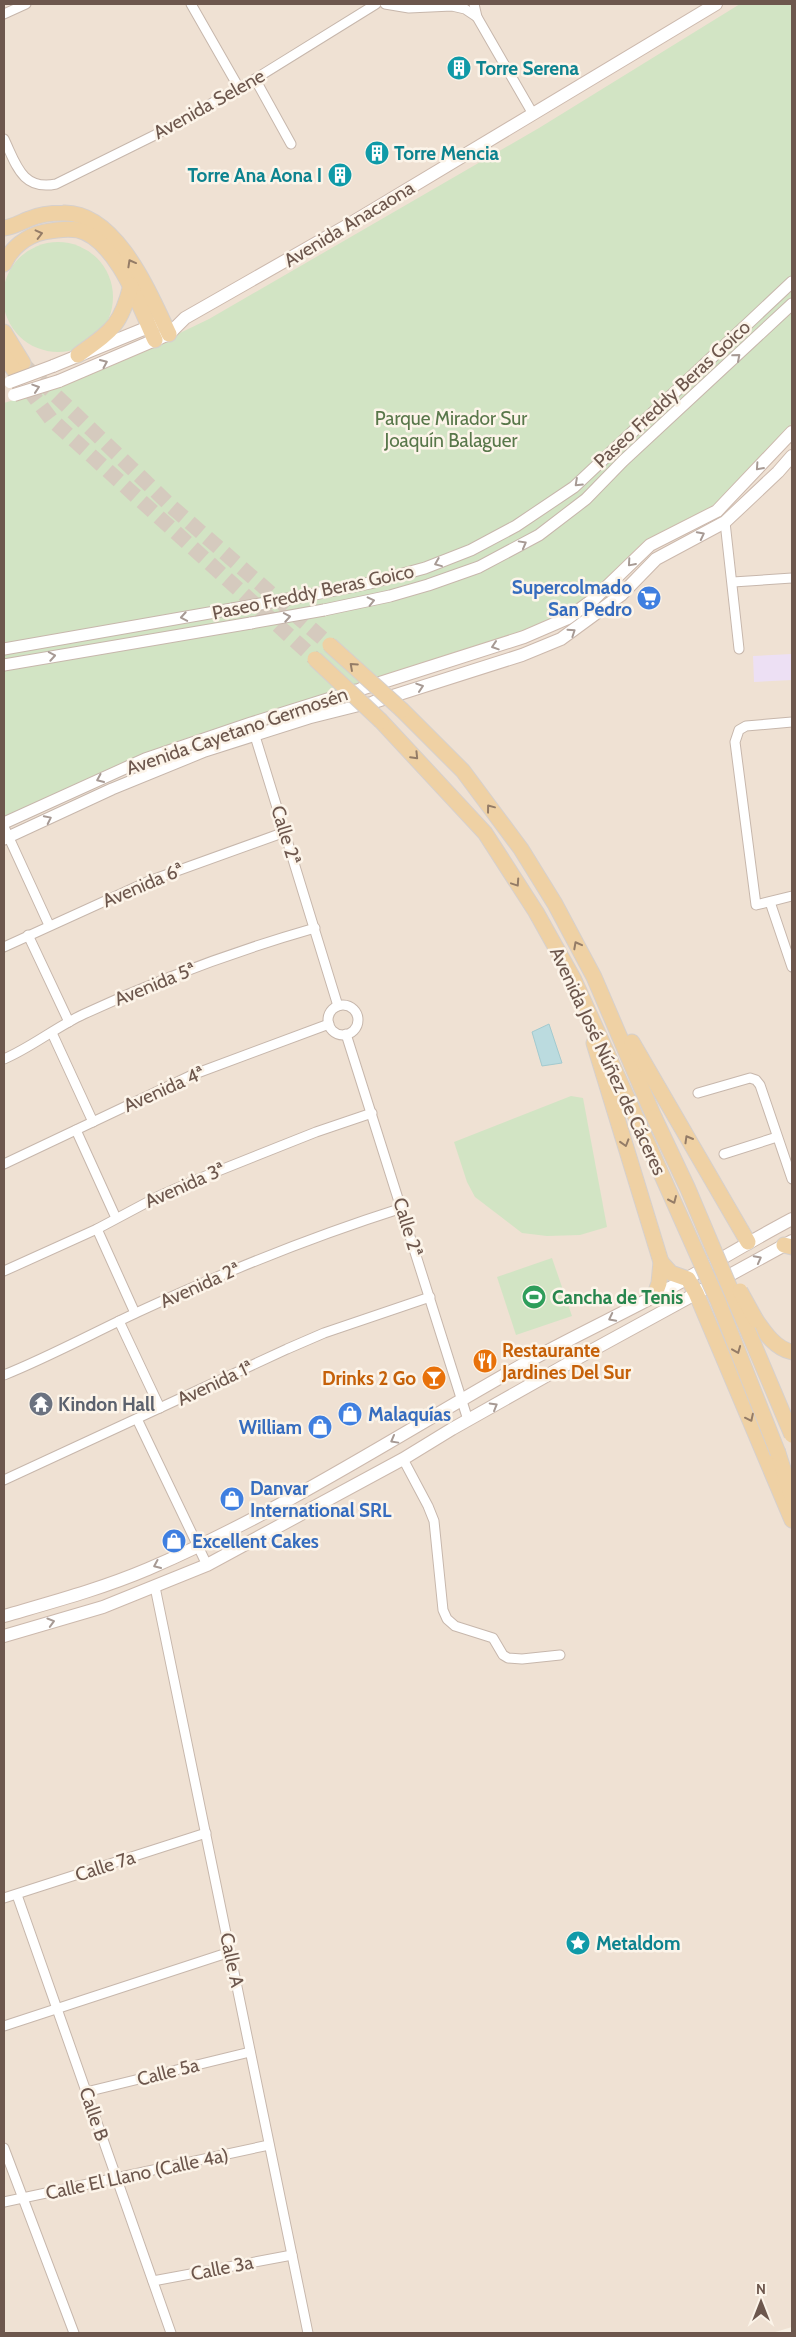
<svg xmlns="http://www.w3.org/2000/svg" width="796" height="2337" font-family="Cabin,sans-serif">
<style>
.residential{fill:#efe1d3}
.education{fill:#ede0f4}
.green{fill:#d2e4c4}
.water{fill:#bbdbdf;stroke:#a3cacf}
.lines{fill:none;stroke-linecap:round;stroke-linejoin:round}
.primary-tunnel{stroke:#d5cabe;stroke-width:15;stroke-dasharray:15 8;stroke-linecap:butt}
.minor-casing{stroke:#c7b7ac;stroke-width:11}
.tertiary-casing{stroke:#c7b7ac;stroke-width:13}
.secondary-casing{stroke:#ccb9ad;stroke-width:14}
.primary-casing{stroke:#d6d0cd;stroke-width:17}
.minor{stroke:#fff;stroke-width:9}
.tertiary{stroke:#fff;stroke-width:11}
.secondary{stroke:#fff;stroke-width:12}
.primary{stroke:#efd1a4;stroke-width:15}
.tertiary-bridge-casing{stroke:#c7b7ac;stroke-width:13;stroke-linecap:butt}
.secondary-bridge-casing{stroke:#ccb9ad;stroke-width:14;stroke-linecap:butt}
.primary-bridge-casing{stroke:#d6d0cd;stroke-width:17;stroke-linecap:butt}
.tertiary-bridge{stroke:#fff;stroke-width:11}
.secondary-bridge{stroke:#fff;stroke-width:12}
.primary-bridge{stroke:#efd1a4;stroke-width:15}
.oneway{stroke:#947c67}
.oneway2{stroke:#a79a94}
.labels{text-anchor:middle;dominant-baseline:central;stroke-width:5;stroke-linejoin:round;paint-order:stroke}
.culture-label{font-size:19px;font-weight:bold;fill:#0d838f;stroke:#fcf4e9;text-anchor:start}
.street-label{font-size:19px;fill:#6d574d;stroke:#fcf4e9}
.park-label{font-size:19px;fill:#58774a;stroke:#fcf4e9}
.shop-label{font-size:19px;font-weight:bold;fill:#366cbe;stroke:#fcf4e9;text-anchor:start}
.leisure-label{font-size:19px;font-weight:bold;fill:#27864d;stroke:#fcf4e9;text-anchor:start}
.food-label{font-size:19px;font-weight:bold;fill:#c56008;stroke:#fcf4e9;text-anchor:start}
.worship-label{font-size:19px;font-weight:bold;fill:#5b616d;stroke:#fcf4e9;text-anchor:start}
</style>
<rect width="100%" height="100%" fill="#f8f0e4"/>
<polygon class="residential" points="4,4 792,4 792,2327 772,2333 4,2333"/>
<polygon class="education" points="792,654 792,680 754,682 753,656"/>
<g class="green">
<polygon points="740,4 792,4 792,423 722,499 709,508 640,545 590,594 565,613 522,631 178,741 135,757 4,817 4,403 65,384 109,367 209,319 539,128"/>
<circle cx="58" cy="297" r="55"/>
<polygon points="571,1096 583,1098 607,1227 580,1235 547,1236 522,1233 475,1197 467,1182 454,1142"/>
<polygon points="552,1258 572,1316 516,1335 497,1277"/>
</g>
<polygon class="water" points="549,1024 562,1063 542,1066 532,1032"/>
<g class="lines">
<g class="primary-tunnel">
<polyline points="23,364 172,507 330,645"/>
<polyline points="14,370 51,419 315,659"/>
</g>
<defs>
<g id="minor">
<polyline points="191,4 239,88"/>
<polyline points="385,4 409,8 452,6 465,9 477,17"/>
<polyline points="474,4 477,17 533,114"/>
<polyline points="4,14 26,4"/>
<polyline points="255,79 291,144"/>
<path d="M4,139C16,164 22,191 56,184L155,135L255,79L376,4"/>
<polyline points="725,522 739,649"/>
<polyline points="733,582 792,578"/>
<polyline points="792,722 746,726 739,730 735,742 756,905 792,896"/>
<polyline points="251,723 338,1006"/>
<polyline points="4,827 49,925"/>
<polyline points="770,902 792,967"/>
<polyline points="28,935 69,1022"/>
<polyline points="4,947 149,881 285,832"/>
<circle cx="343" cy="1020" r="15"/>
<polyline points="52,1033 93,1122"/>
<polyline points="346,1034 468,1420"/>
<path d="M4,1059C32,1047 56,1027 84,1014C159,979 235,951 315,928"/>
<polyline points="698,1093 750,1078 756,1080 760,1085 792,1179"/>
<polyline points="76,1130 116,1218"/>
<polyline points="724,1154 777,1137"/>
<polyline points="4,1164 192,1075 329,1024"/>
<polyline points="97,1229 135,1313"/>
<polyline points="4,1271 97,1229 159,1196 198,1179 316,1132 372,1113"/>
<polyline points="119,1321 160,1408"/>
<path d="M4,1375C49,1357 93,1333 138,1312C224,1272 311,1237 402,1208"/>
<polyline points="137,1419 207,1565"/>
<polyline points="403,1459 428,1506 434,1521 443,1610 447,1619 455,1626 493,1638 503,1655 508,1658 522,1659 560,1655"/>
<polyline points="4,1480 287,1349 324,1333 430,1297"/>
<polyline points="155,1587 308,2333"/>
<polyline points="17,1895 171,2333"/>
<polyline points="4,1898 206,1833"/>
<polyline points="4,2026 230,1952"/>
<polyline points="86,2092 250,2052"/>
<polyline points="4,2148 74,2333"/>
<polyline points="4,2202 269,2145"/>
<polyline points="153,2281 292,2255"/>
</g>
<g id="tertiary">
<polyline points="310,595 370,583 425,568 471,550 516,526 574,487 792,282"/>
<polyline points="324,610 390,596 428,585 479,567 539,535 586,499 623,461 792,304"/>
<polyline points="4,649 232,609"/>
<polyline points="4,665 251,623"/>
<polyline points="4,823 145,759 251,723 356,690"/>
<polyline points="4,839 112,789 205,751 309,718 369,703"/>
</g>
<g id="secondary">
<polyline points="53,366 156,324"/>
<polyline points="59,381 169,334 185,318 348,225 716,4"/>
<polyline points="361,689 524,637 568,618 594,599 650,545 717,511 792,432"/>
<polyline points="374,702 522,655 561,639 621,595 656,559 725,522 778,472 792,456"/>
<path d="M4,1616C52,1602 101,1589 148,1569C279,1513 398,1435 522,1365C570,1338 620,1315 668,1289C710,1266 750,1241 792,1219"/>
<polyline points="4,1636 103,1607 207,1565 403,1459 452,1429 578,1358 792,1241"/>
</g>
<g id="primary">
<path d="M4,228C13,227 21,222 29,219C38,215 53,213 63,213C116,211 150,294 169,334"/>
<path d="M4,264C11,248 26,236 44,232C54,230 67,228 78,230C116,239 140,307 155,340"/>
<polyline points="4,332 23,363"/>
<path d="M78,355C111,331 121,326 131,285"/>
<polyline points="4,356 14,370"/>
<polyline points="402,710 463,771 521,849 555,904 594,977 654,1117"/>
<polyline points="381,721 485,833 536,912 574,980 639,1124"/>
<polyline points="632,1042 748,1242"/>
<polyline points="594,1043 661,1262 659,1283 654,1297"/>
<polyline points="784,1245 792,1247"/>
<polyline points="661,1262 671,1273 688,1279 696,1293 792,1520"/>
<path d="M756,1320C765,1333 776,1349 792,1352"/>
<polyline points="778,1453 792,1497"/>
</g>
</defs>
<use href="#minor" class="minor-casing"/>
<use href="#tertiary" class="tertiary-casing"/>
<use href="#secondary" class="secondary-casing"/>
<use href="#primary" class="primary-casing"/>
<use href="#minor" class="minor"/>
<use href="#tertiary" class="tertiary"/>
<use href="#secondary" class="secondary"/>
<use href="#primary" class="primary"/>
<defs>
<g id="tertiary-bridge">
<polyline points="232,609 310,595"/>
<polyline points="251,623 324,610"/>
</g>
<g id="secondary-bridge">
<polyline points="10,382 53,366"/>
<polyline points="14,395 59,381"/>
</g>
<g id="primary-bridge">
<polyline points="330,645 402,710"/>
<polyline points="315,659 381,721"/>
<polyline points="654,1117 688,1189 792,1435"/>
<polyline points="639,1124 718,1301 778,1453"/>
<polyline points="740,1291 756,1320"/>
</g>
</defs>
<use href="#tertiary-bridge" class="tertiary-bridge-casing"/>
<use href="#secondary-bridge" class="secondary-bridge-casing"/>
<use href="#primary-bridge" class="primary-bridge-casing"/>
<use href="#tertiary-bridge" class="tertiary-bridge"/>
<use href="#secondary-bridge" class="secondary-bridge"/>
<use href="#primary-bridge" class="primary-bridge"/>
</g>
<defs><path id="oneway-chevron" d="M-2-3.5L2.5 0L-2 3.5" fill="none" stroke-width="1.6" stroke-linecap="round" stroke-linejoin="round" transform="scale(1.25)"/></defs>
<g class="oneway">
<use href="#oneway-chevron" transform="translate(39 234) rotate(-14)"/>
<use href="#oneway-chevron" transform="translate(131 263) rotate(-119)"/>
<use href="#oneway-chevron" transform="translate(353 666) rotate(-138)"/>
<use href="#oneway-chevron" transform="translate(415 756) rotate(46)"/>
<use href="#oneway-chevron" transform="translate(490 808) rotate(-127)"/>
<use href="#oneway-chevron" transform="translate(516 883) rotate(56)"/>
<use href="#oneway-chevron" transform="translate(577 945) rotate(-118)"/>
<use href="#oneway-chevron" transform="translate(688 1139) rotate(-120)"/>
<use href="#oneway-chevron" transform="translate(625 1143) rotate(73)"/>
<use href="#oneway-chevron" transform="translate(673 1200) rotate(66)"/>
<use href="#oneway-chevron" transform="translate(737 1350) rotate(68)"/>
<use href="#oneway-chevron" transform="translate(750 1418) rotate(64)"/>
</g>
<g class="oneway2">
<use href="#oneway-chevron" transform="translate(737 357) rotate(-41)"/>
<use href="#oneway-chevron" transform="translate(104 363) rotate(-24)"/>
<use href="#oneway-chevron" transform="translate(36 388) rotate(-18)"/>
<use href="#oneway-chevron" transform="translate(759 467) rotate(132)"/>
<use href="#oneway-chevron" transform="translate(578 483) rotate(137)"/>
<use href="#oneway-chevron" transform="translate(701 535) rotate(-27)"/>
<use href="#oneway-chevron" transform="translate(523 544) rotate(-29)"/>
<use href="#oneway-chevron" transform="translate(438 563) rotate(158)"/>
<use href="#oneway-chevron" transform="translate(631 563) rotate(131)"/>
<use href="#oneway-chevron" transform="translate(371 601) rotate(-13)"/>
<use href="#oneway-chevron" transform="translate(184 617) rotate(170)"/>
<use href="#oneway-chevron" transform="translate(287 617) rotate(-10)"/>
<use href="#oneway-chevron" transform="translate(572 632) rotate(-34)"/>
<use href="#oneway-chevron" transform="translate(495 646) rotate(162)"/>
<use href="#oneway-chevron" transform="translate(52 656) rotate(-10)"/>
<use href="#oneway-chevron" transform="translate(420 687) rotate(-18)"/>
<use href="#oneway-chevron" transform="translate(100 779) rotate(156)"/>
<use href="#oneway-chevron" transform="translate(48 819) rotate(-26)"/>
<use href="#oneway-chevron" transform="translate(758 1259) rotate(-28)"/>
<use href="#oneway-chevron" transform="translate(612 1318) rotate(153)"/>
<use href="#oneway-chevron" transform="translate(494 1406) rotate(-30)"/>
<use href="#oneway-chevron" transform="translate(394 1440) rotate(151)"/>
<use href="#oneway-chevron" transform="translate(157 1565) rotate(156)"/>
<use href="#oneway-chevron" transform="translate(51 1622) rotate(-16)"/>
</g>
<defs>
<symbol id="building-disc" viewBox="-11 -11 22 22"><circle r="9.5" fill="#0f9aa8" stroke="#fcf4e9"/><path d="M-4-6H4V6H1V3H-1V6H-4ZM-2.5-4.3h1.7v1.8h-1.7ZM.8-4.3h1.7v1.8H.8ZM-2.5-1h1.7V.8h-1.7ZM.8-1h1.7V.8H.8Z" fill="#fff"/></symbol>
<symbol id="supermarket-disc" viewBox="-11 -11 22 22"><circle r="9.5" fill="#3f7fe0" stroke="#fcf4e9"/><path d="M-6-5.5h2.5l.6 2H6L4.5 2H-2.5L-4.4-4H-6ZM-1.5 3.2a1.3 1.3 0 1 0 .1 0ZM3 3.2a1.3 1.3 0 1 0 .1 0Z" fill="#fff"/></symbol>
<symbol id="stadium-disc" viewBox="-11 -11 22 22"><circle r="9.5" fill="#2e9e5b" stroke="#fcf4e9"/><path d="M0-5a6.5 5 0 1 0 0 10a6.5 5 0 1 0 0-10ZM-3.5-1.8h7v3.6h-7Z" fill="#fff"/></symbol>
<symbol id="restaurant-disc" viewBox="-11 -11 22 22"><circle r="9.5" fill="#e8710a" stroke="#fcf4e9"/><path d="M-5-6h1v4h1v-4h1v4h1v-4h1v5L-1.5 .5V6h-2V.5L-5-1ZM5-6V6H3V1.5H1.5Q1.5-4 5-6Z" fill="#fff"/></symbol>
<symbol id="bar-disc" viewBox="-11 -11 22 22"><circle r="9.5" fill="#e8710a" stroke="#fcf4e9"/><path d="M-6-5H6L.8 .8V4.5H3.5V6h-7V4.5H-.8V.8Z" fill="#fff"/></symbol>
<symbol id="temple-disc" viewBox="-11 -11 22 22"><circle r="9.5" fill="#6b7280" stroke="#fcf4e9"/><path d="M0-6L5-2H3V0L6.5 2.5H4V6H1.5V3h-3V6H-4V2.5H-6.5L-3 0V-2H-5Z" fill="#fff"/></symbol>
<symbol id="shop-disc" viewBox="-11 -11 22 22"><circle r="9.5" fill="#3f7fe0" stroke="#fcf4e9"/><path d="M-5-2.5h2.3a2.7 3.5 0 0 1 5.4 0H5L5.5 6h-11ZM-1.5-2.5h3a1.5 2.3 0 0 0-3 0Z" fill="#fff"/></symbol>
<symbol id="sight-disc" viewBox="-11 -11 22 22"><circle r="9.5" fill="#0f9aa8" stroke="#fcf4e9"/><path d="M0-6L1.8-2.2L6-1.7L2.9 1.2L3.7 5.4L0 3.3L-3.7 5.4L-2.9 1.2L-6-1.7L-1.8-2.2Z" fill="#fff"/></symbol>
</defs>
<g fill-rule="evenodd">
<use href="#building-disc" x="445" y="54" width="28" height="28"/>
<use href="#building-disc" x="363" y="139" width="28" height="28"/>
<use href="#building-disc" x="326" y="161" width="28" height="28"/>
<use href="#supermarket-disc" x="635" y="584" width="28" height="28"/>
<use href="#stadium-disc" x="520" y="1283" width="28" height="28"/>
<use href="#restaurant-disc" x="471" y="1347" width="28" height="28"/>
<use href="#bar-disc" x="420" y="1364" width="28" height="28"/>
<use href="#temple-disc" x="27" y="1390" width="28" height="28"/>
<use href="#shop-disc" x="336" y="1400" width="28" height="28"/>
<use href="#shop-disc" x="306" y="1413" width="28" height="28"/>
<use href="#shop-disc" x="218" y="1485" width="28" height="28"/>
<use href="#shop-disc" x="160" y="1527" width="28" height="28"/>
<use href="#sight-disc" x="564" y="1929" width="28" height="28"/>
</g>
<g class="labels">
<g class="culture-label">
<text x="476" y="68">Torre Serena</text>
<text x="394" y="153">Torre Mencia</text>
<text x="322" y="175" text-anchor="end">Torre Ana Aona I</text>
<text x="596" y="1943">Metaldom</text>
</g>
<g class="street-label">
<text transform="translate(209 104) rotate(-29)">Avenida Selene</text>
<text transform="translate(349 224) rotate(-31)">Avenida Anacaona</text>
<text transform="translate(672 394) rotate(-43)">Paseo Freddy Beras Goico</text>
<text transform="translate(313 592) rotate(-12)">Paseo Freddy Beras Goico</text>
<text transform="translate(237 731) rotate(-19)">Avenida Cayetano Germosén</text>
<text transform="translate(286 835) rotate(73)">Calle 2ª</text>
<text transform="translate(143 885) rotate(-23)">Avenida 6ª</text>
<text transform="translate(155 984) rotate(-22)">Avenida 5ª</text>
<text transform="translate(608 1061) rotate(65)">Avenida José Núñez de Cáceres</text>
<text transform="translate(164 1089) rotate(-24)">Avenida 4ª</text>
<text transform="translate(185 1185) rotate(-24)">Avenida 3ª</text>
<text transform="translate(408 1227) rotate(73)">Calle 2ª</text>
<text transform="translate(200 1285) rotate(-24)">Avenida 2ª</text>
<text transform="translate(215 1383) rotate(-25)">Avenida 1ª</text>
<text transform="translate(105 1866) rotate(-18)">Calle 7a</text>
<text transform="translate(232 1960) rotate(78)">Calle A</text>
<text transform="translate(168 2072) rotate(-14)">Calle 5a</text>
<text transform="translate(94 2114) rotate(71)">Calle B</text>
<text transform="translate(137 2174) rotate(-12)">Calle El Llano (Calle 4a)</text>
<text transform="translate(222 2268) rotate(-11)">Calle 3a</text>
</g>
<g class="park-label">
<text x="451" y="418">Parque Mirador Sur<tspan x="451" dy="22">Joaquín Balaguer</tspan></text>
</g>
<g class="shop-label">
<text x="632" y="587" text-anchor="end">Supercolmado<tspan x="632" dy="22">San Pedro</tspan></text>
<text x="368" y="1414">Malaquías</text>
<text x="302" y="1427" text-anchor="end">William</text>
<text x="250" y="1488">Danvar<tspan x="250" dy="22">International SRL</tspan></text>
<text x="192" y="1541">Excellent Cakes</text>
</g>
<g class="leisure-label">
<text x="552" y="1297">Cancha de Tenis</text>
</g>
<g class="food-label">
<text x="502" y="1350">Restaurante<tspan x="502" dy="22">Jardines Del Sur</tspan></text>
<text x="416" y="1378" text-anchor="end">Drinks 2 Go</text>
</g>
<g class="worship-label">
<text x="58" y="1404">Kindon Hall</text>
</g>
</g>
<rect width="796" height="2337" fill="none" stroke="#6d574d" stroke-width="10"/>
<g transform="translate(761 2302)" stroke="#fcf4e9" stroke-width="4" paint-order="stroke">
<path d="M0-4L9 19L0 12L-9 19Z" fill="#6d574d"/>
<text y="-8" font-size="14" font-weight="bold" text-anchor="middle" fill="#6d574d">N</text>
</g>
</svg>
